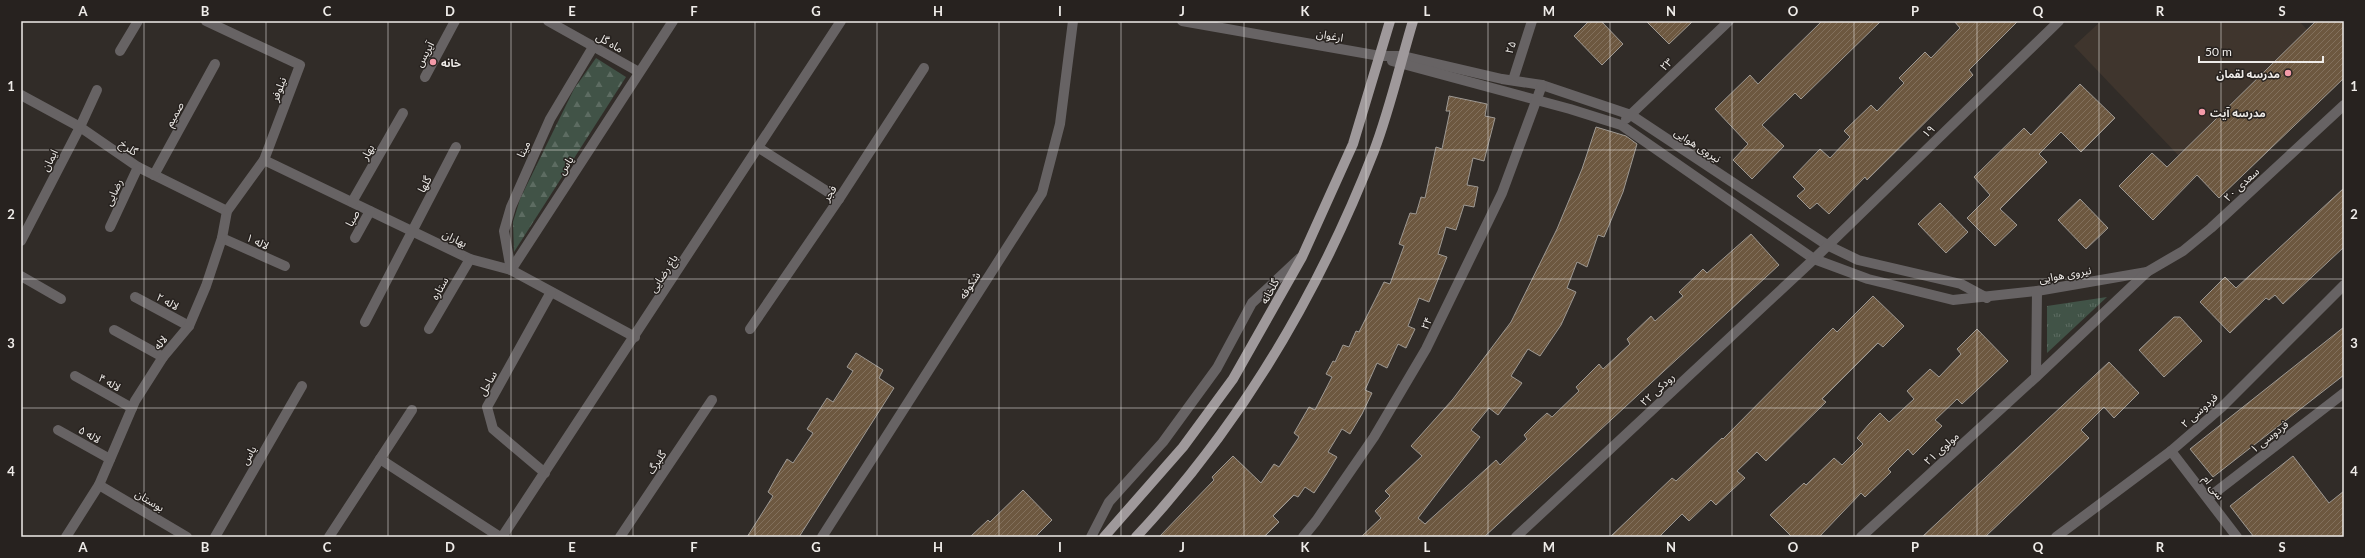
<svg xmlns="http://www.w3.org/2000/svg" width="2365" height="558" font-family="Lato,'Noto Sans Arabic',sans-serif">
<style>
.built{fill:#3f352d}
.grass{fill:url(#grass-tufts)}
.forest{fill:url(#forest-firs)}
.building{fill:url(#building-hatch);stroke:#9e9993}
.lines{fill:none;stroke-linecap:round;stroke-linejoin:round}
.minor{stroke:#676364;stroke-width:10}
.major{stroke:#9f999b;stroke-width:10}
.grid{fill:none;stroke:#efece9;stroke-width:1;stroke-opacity:0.55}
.poi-dot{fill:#f39aa8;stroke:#27221f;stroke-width:1.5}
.labels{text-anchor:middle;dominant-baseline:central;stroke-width:3;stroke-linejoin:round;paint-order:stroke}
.street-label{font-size:11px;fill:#efece9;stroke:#27221f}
.poi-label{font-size:11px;font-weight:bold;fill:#efece9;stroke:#27221f;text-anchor:start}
.neatline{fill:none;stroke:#efece9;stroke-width:1.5}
.grid-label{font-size:13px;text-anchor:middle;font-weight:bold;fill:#efece9}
</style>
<defs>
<pattern id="grass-tufts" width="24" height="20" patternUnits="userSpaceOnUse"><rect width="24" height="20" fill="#415347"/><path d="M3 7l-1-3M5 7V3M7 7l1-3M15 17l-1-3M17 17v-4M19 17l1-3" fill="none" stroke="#5d6c62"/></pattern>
<pattern id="forest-firs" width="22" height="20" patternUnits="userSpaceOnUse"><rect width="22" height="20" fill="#415347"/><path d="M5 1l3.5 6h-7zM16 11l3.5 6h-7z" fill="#5d6c62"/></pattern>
<pattern id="building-hatch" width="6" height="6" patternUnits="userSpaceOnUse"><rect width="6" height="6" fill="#6d5840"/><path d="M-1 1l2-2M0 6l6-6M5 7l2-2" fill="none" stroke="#82705c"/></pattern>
</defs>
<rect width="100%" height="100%" fill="#312c28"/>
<polygon class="built" points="2101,21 2299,21 2344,69 2344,78 2219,198 2074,46"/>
<polygon class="grass" points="2107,297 2047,353 2047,306"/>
<polygon class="forest" points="596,58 626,77 514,252 513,222 520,199 574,89"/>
<g class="building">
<polygon points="1589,21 1601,21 1623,44 1602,65 1574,36"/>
<polygon points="1646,21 1693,21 1669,44"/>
<polygon points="1822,21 1881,21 1801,99 1795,93 1762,125 1784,146 1752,179 1733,160 1748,144 1715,109 1750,75 1758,84"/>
<polygon points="1954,21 2018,21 1969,70 1973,75 1867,180 1865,177 1829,214 1817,203 1810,209 1797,196 1805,189 1793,177 1820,149 1830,158 1850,137 1844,131 1871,105 1877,111 1904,83 1899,78 1925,52 1931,58 1960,28"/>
<polygon points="2316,21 2344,21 2344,78 2219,198 2197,175 2153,220 2119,186 2152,153 2167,167"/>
<polygon points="2080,84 2115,118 2081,152 2061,132 2039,154 2047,162 2000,209 2017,225 1995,246 1967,218 1990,195 1974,177 2024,128 2031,135"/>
<polygon points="1449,96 1487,104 1485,116 1495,118 1484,161 1473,158 1467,185 1478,187 1474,207 1464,205 1456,230 1446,227 1438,254 1447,257 1429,302 1419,298 1408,326 1415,329 1406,348 1398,344 1387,368 1377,363 1365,390 1372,393 1362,414 1350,434 1342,429 1328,452 1337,457 1326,475 1314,493 1305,487 1298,497 1294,495 1273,516 1279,522 1264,537 1159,537 1214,480 1212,477 1233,456 1261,483 1274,464 1279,467 1299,437 1294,433 1309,407 1315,410 1332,377 1326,374 1333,361 1335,362 1343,345 1349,347 1356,331 1359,332 1384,282 1390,284 1404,246 1399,244 1410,213 1416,214 1421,197 1425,198 1436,147 1442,149 1450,111 1446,111"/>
<polygon points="1596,127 1626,136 1637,144 1623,192 1604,237 1598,235 1587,267 1577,262 1567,288 1576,292 1561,325 1540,356 1528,349 1511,376 1522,383 1498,415 1489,408 1471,430 1480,437 1418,518 1425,524 1496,460 1500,465 1527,439 1524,435 1536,423 1547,413 1552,417 1579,391 1576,387 1599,364 1603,369 1630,344 1627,339 1651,316 1655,321 1683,296 1679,292 1697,275 1703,269 1707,273 1751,234 1779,265 1484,537 1361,537 1381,518 1375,511 1390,496 1385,491 1422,456 1411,446 1453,399 1511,322 1557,229 1582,169"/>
<polygon points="2344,188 2344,247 2283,304 2275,295 2269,300 2266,298 2230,333 2200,302 2225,277 2236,288"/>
<polygon points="2080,199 2108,228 2086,249 2058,220"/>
<polygon points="1940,203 1968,232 1946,253 1918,224"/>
<polygon points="1873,296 1904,326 1883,347 1878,343 1822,399 1826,402 1766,461 1757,452 1737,471 1745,478 1716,505 1711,500 1689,521 1682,514 1659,537 1610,537 1672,478 1676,481 1722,438 1723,439 1833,328 1837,332"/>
<polygon points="2174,317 2180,317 2202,341 2164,377 2139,350"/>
<polygon points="2344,327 2344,375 2213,477 2190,449"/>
<polygon points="1977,329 2008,361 1962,404 1957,399 1935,420 1942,426 1913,455 1908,449 1888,469 1891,472 1865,497 1861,493 1819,537 1792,537 1770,515 1804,483 1806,485 1834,458 1842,465 1863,444 1857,438 1869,424 1880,413 1889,422 1914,399 1907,391 1930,369 1939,377 1961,354 1957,349"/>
<polygon points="856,353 883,370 879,378 894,388 799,537 747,537 773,496 768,492 778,474 787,459 793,463 813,433 807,429 818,412 827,398 833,402 853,371 847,367"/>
<polygon points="2109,362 2139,393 2114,418 2104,407 2081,430 2089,438 1985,537 1922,537"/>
<polygon points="2293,456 2329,503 2344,491 2344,537 2254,537 2230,506"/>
<polygon points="1023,490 1052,520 1035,537 970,537 988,520 990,522"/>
</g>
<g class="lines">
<g class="minor">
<polyline points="548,21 639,72"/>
<polyline points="1182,21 1380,56 1403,56 1502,79 1542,85 1631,115 1827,245 1858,260 1961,284 1987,298"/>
<polyline points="120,51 138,21"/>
<polyline points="1392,61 1570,109 1621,125 1814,259 1868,279 1953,300 2037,291 2147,272"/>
<polyline points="425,77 455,21"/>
<polyline points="1513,80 1532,21"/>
<polyline points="21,95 80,127 138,167 227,211"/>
<polyline points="1626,119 1729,21"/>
<polyline points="759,148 839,199"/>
<polyline points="264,160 470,259 511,270 635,337"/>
<polyline points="154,175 215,64"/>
<polyline points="352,202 403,113"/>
<polyline points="110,227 138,167"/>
<polyline points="222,238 285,266"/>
<polyline points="355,238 370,211"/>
<polyline points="21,241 80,127 97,90"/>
<polyline points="511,270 673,21"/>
<polyline points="511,270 504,231 511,207 550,119 593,47"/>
<polyline points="21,276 61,299"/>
<polyline points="135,297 189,326"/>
<polyline points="365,322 456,147"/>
<polyline points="429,329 470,259"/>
<polyline points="750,329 839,199 924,68"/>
<polyline points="114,330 163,357"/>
<polyline points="75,376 132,408"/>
<polyline points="2036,377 2037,291"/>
<polyline points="58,430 110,459"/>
<polyline points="2171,451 2237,537"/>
<polyline points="380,459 500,537"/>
<polyline points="545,473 493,429 487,407 551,292"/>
<polyline points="99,485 187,537"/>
<polyline points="2208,498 2344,393"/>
<polyline points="66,537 99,485 135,401 163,357 189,326 206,286 222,238 227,211 264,160 300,65 206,21"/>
<polyline points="215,537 302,386"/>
<polyline points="329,537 412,410"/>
<polyline points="502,537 841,21"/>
<polyline points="620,537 712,400"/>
<polyline points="822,537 1042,193 1060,124 1073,21"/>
<polyline points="1091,537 1109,502 1163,442 1217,368 1252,303 1300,258"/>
<polyline points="1303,537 1316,521 1374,437 1426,349 1502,193 1542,85"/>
<polyline points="1516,537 1814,259 2059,21"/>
<polyline points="1861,537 2036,377 2147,272 2183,251 2211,228 2344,105"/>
<polyline points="2056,537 2171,451 2222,407 2344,285"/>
</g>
<g class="major">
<polyline points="1104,537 1183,447 1233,379 1302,257 1353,144 1390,21"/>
<path d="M1136,537C1240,426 1319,292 1374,151C1390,109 1400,64 1413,21"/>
</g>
</g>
<path class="grid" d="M144,21V537M266,21V537M388,21V537M511,21V537M633,21V537M755,21V537M877,21V537M999,21V537M1121,21V537M1244,21V537M1366,21V537M1488,21V537M1610,21V537M1732,21V537M1854,21V537M1977,21V537M2099,21V537M2221,21V537M21,150H2344M21,279H2344M21,408H2344"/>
<g class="poi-dot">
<circle cx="433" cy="62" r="4"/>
<circle cx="2288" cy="73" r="4"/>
<circle cx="2202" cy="112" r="4"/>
</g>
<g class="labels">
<g class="street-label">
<text transform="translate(1330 35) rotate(10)">ارغوان</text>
<text transform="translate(610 42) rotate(30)">ماه گل</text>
<text transform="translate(1510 47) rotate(-72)">۲۵</text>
<text transform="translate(424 54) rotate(-62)">آیریس</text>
<text transform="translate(1666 64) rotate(-44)">۲۳</text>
<text transform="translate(278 89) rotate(-69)">نیلوفر</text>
<text transform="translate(174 114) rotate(-61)">صمیم</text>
<text transform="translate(1928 131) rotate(-44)">۱۹</text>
<text transform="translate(1698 145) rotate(33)">نیروی هوایی</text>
<text transform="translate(129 147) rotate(35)">گلرخ</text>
<text transform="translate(523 149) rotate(-64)">مینا</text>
<text transform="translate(367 152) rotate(-61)">بهار</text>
<text transform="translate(49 160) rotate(-63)">ایمان</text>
<text transform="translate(565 165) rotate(-57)">یاس</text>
<text transform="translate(424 184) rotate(-62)">گلها</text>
<text transform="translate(2241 184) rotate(-43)">سعدی ۲۰</text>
<text transform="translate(113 192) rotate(-65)">رضایی</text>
<text transform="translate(829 193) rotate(-56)">فجر</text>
<text transform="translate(352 218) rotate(-61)">صبا</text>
<text transform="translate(455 238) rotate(26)">بهاران</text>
<text transform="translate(258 241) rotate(24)">لاله ۱</text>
<text transform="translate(663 273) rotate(-57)">باغ رضایی</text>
<text transform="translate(2065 274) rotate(-10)">نیروی هوایی</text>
<text transform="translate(969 285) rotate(-57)">شکوفه</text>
<text transform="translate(439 288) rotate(-60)">ستاره</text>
<text transform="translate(1269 291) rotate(-61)">گلخانه</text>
<text transform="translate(168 301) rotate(28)">لاله ۲</text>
<text transform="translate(1426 323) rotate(-65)">۲۴</text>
<text transform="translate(160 342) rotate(-50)">لاله</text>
<text transform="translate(110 382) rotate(29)">لاله ۴</text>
<text transform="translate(487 383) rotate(-61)">ساحل</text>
<text transform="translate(1657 389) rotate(-43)">رودکی ۲۲</text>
<text transform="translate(2199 410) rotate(-42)">فردوسی ۲</text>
<text transform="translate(90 434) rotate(29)">لاله ۵</text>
<text transform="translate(2269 436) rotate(-38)">فردوسی ۱</text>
<text transform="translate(1941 448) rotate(-42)">مولوی ۲۱</text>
<text transform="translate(248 455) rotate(-60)">یاس</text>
<text transform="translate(656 462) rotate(-56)">گلبرگ</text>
<text transform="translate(2214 487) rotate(53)">سی ام</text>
<text transform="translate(150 500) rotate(31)">بوستان</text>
</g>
<g class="poi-label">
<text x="441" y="62">خانه</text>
<text x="2280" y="73" text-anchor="end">مدرسه لقمان</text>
<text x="2210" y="112">مدرسه آیت</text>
</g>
</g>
<rect width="2365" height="558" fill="none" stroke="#27221f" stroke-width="44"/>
<path d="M2199 56v6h124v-6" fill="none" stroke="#efece9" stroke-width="2"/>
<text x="2205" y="56" font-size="12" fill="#efece9" stroke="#27221f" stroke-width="3" paint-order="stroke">50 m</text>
<rect x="22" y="22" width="2321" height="514" class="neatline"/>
<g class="grid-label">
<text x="83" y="16">A</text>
<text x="205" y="16">B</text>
<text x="327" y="16">C</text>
<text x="450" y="16">D</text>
<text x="572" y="16">E</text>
<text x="694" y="16">F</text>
<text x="816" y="16">G</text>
<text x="938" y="16">H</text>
<text x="1060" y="16">I</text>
<text x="1182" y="16">J</text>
<text x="1305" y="16">K</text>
<text x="1427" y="16">L</text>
<text x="1549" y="16">M</text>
<text x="1671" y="16">N</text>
<text x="1793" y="16">O</text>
<text x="1915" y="16">P</text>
<text x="2038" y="16">Q</text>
<text x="2160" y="16">R</text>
<text x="2282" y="16">S</text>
<text x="11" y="91">1</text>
<text x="2354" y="91">1</text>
<text x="11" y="219">2</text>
<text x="2354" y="219">2</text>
<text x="11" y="348">3</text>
<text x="2354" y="348">3</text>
<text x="11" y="476">4</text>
<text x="2354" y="476">4</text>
<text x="83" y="552">A</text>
<text x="205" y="552">B</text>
<text x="327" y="552">C</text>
<text x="450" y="552">D</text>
<text x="572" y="552">E</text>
<text x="694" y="552">F</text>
<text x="816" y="552">G</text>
<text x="938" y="552">H</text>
<text x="1060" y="552">I</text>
<text x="1182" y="552">J</text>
<text x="1305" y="552">K</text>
<text x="1427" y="552">L</text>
<text x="1549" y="552">M</text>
<text x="1671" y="552">N</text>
<text x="1793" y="552">O</text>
<text x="1915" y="552">P</text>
<text x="2038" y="552">Q</text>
<text x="2160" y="552">R</text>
<text x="2282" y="552">S</text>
</g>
</svg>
